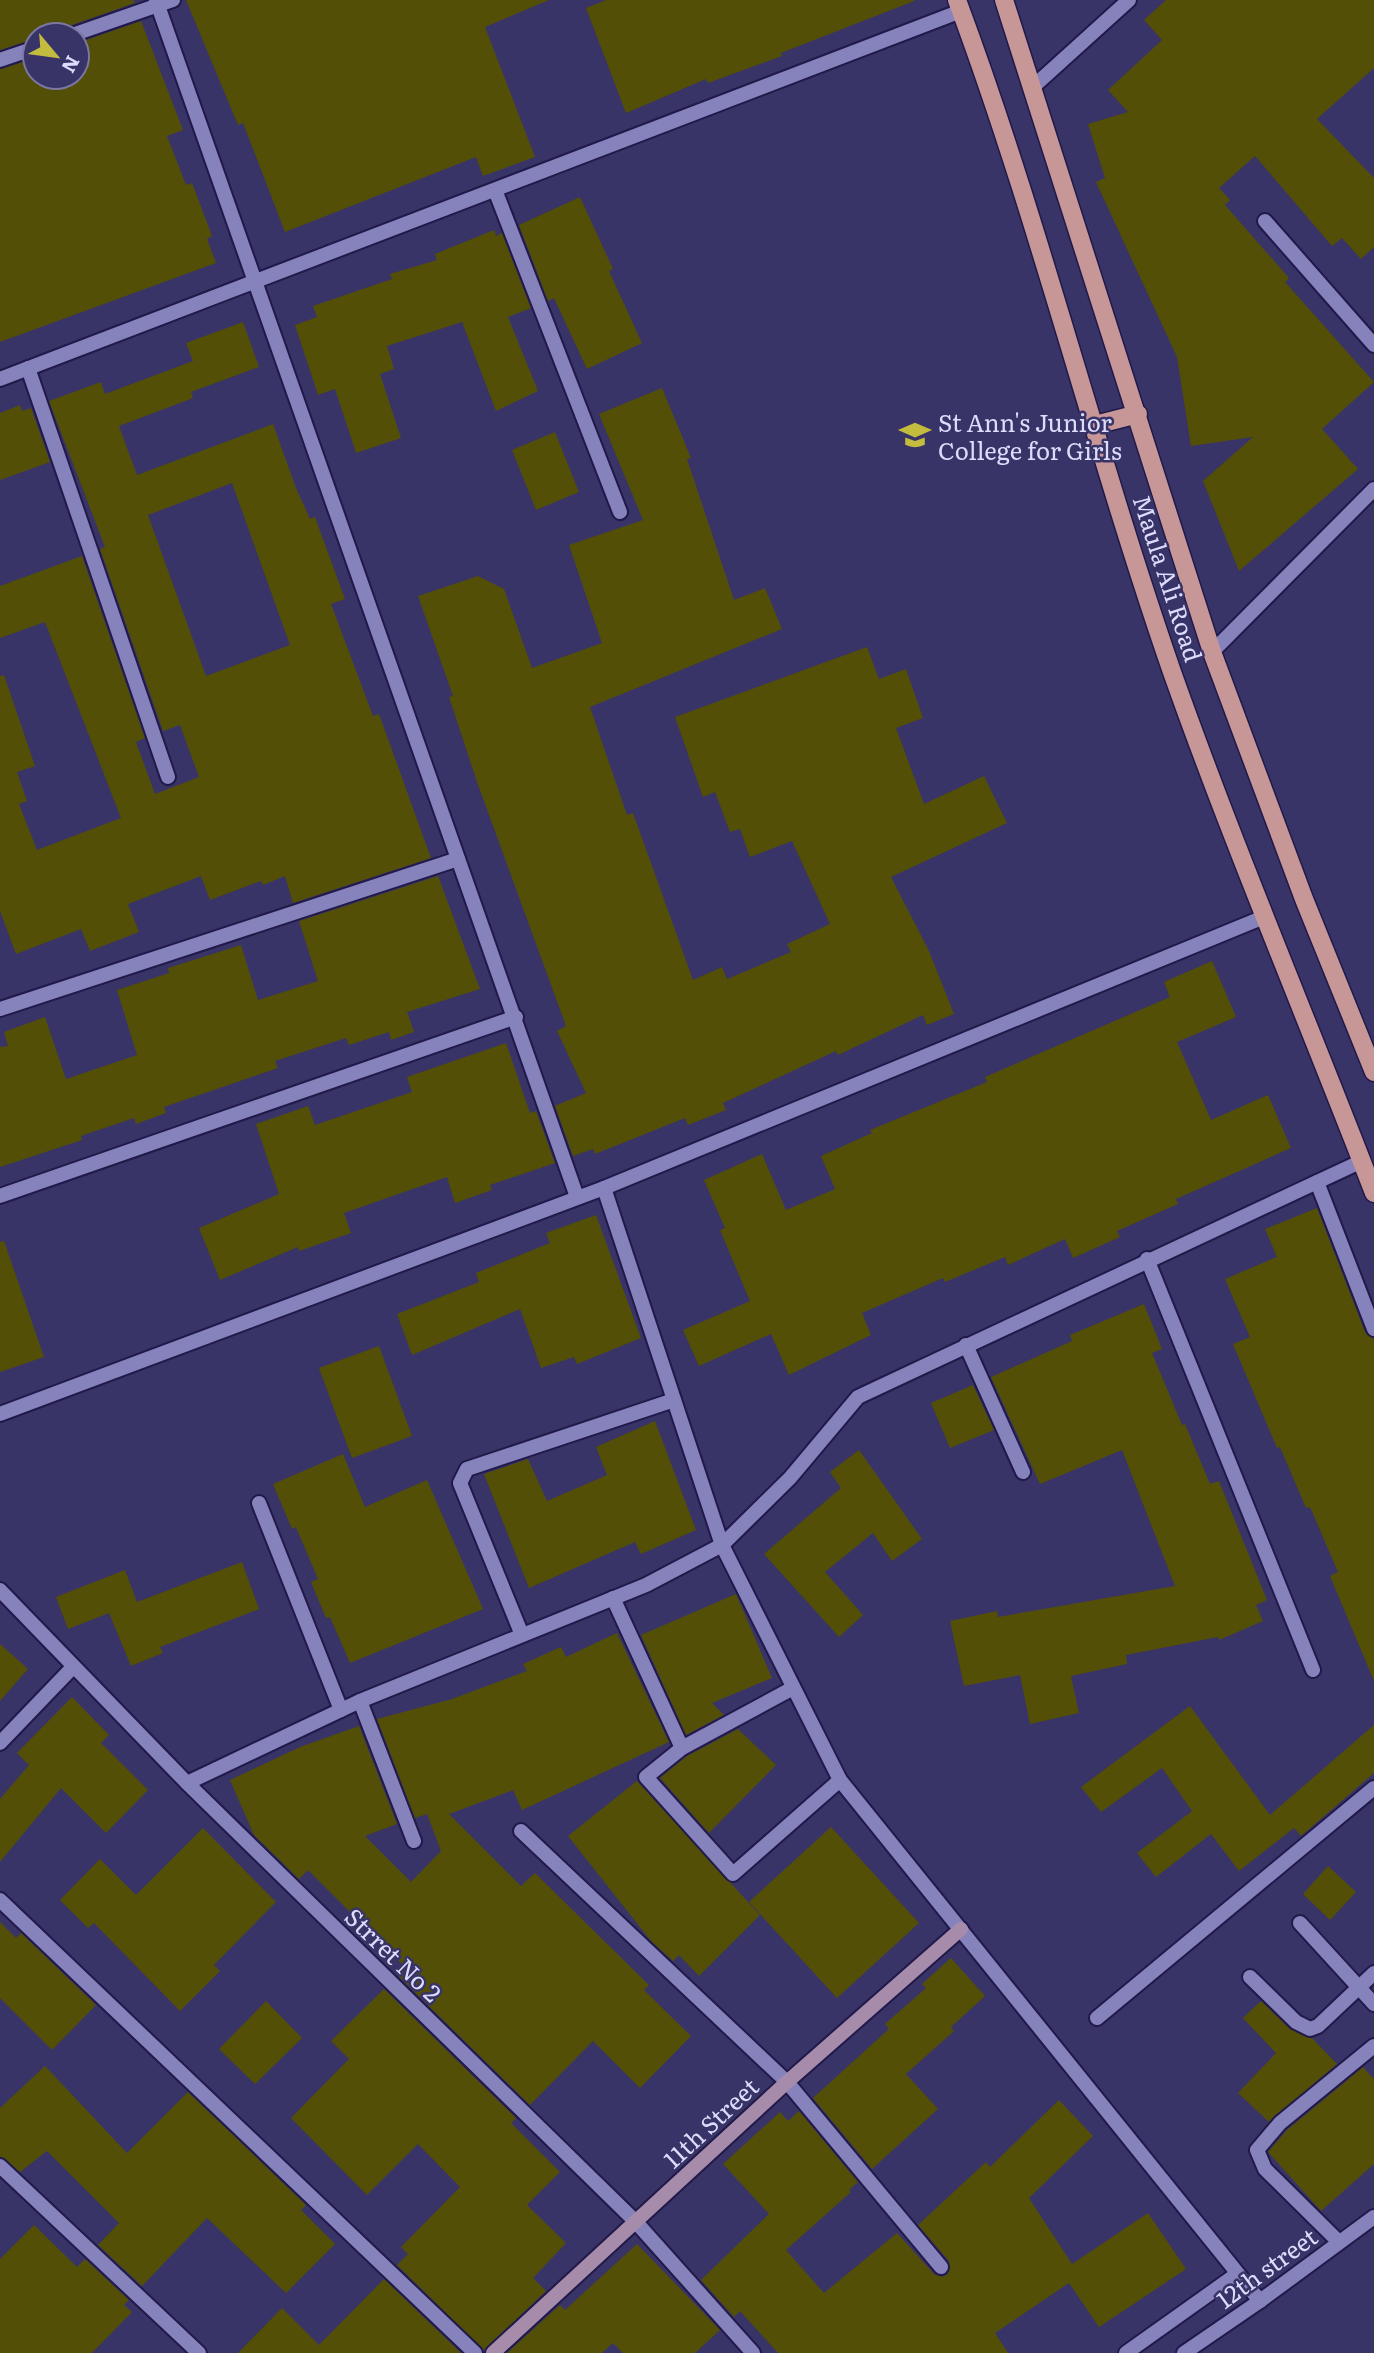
<svg xmlns="http://www.w3.org/2000/svg" width="1374" height="2353" font-family="Literata,serif">
<style>
.building{fill:#534f06;fill-rule:evenodd}
.lines{fill:none;stroke-linecap:round;stroke-linejoin:round}
.street-casing{stroke:#21194a;stroke-width:18}
.secondary-casing{stroke:#21194a;stroke-width:18}
.primary-casing{stroke:#21194a;stroke-width:21}
.street{stroke:#8582bc;stroke-width:14}
.secondary{stroke:#a68caa;stroke-width:14}
.primary{stroke:#c79798;stroke-width:18}
.labels{text-anchor:middle;dominant-baseline:central;stroke-width:5;stroke-linejoin:round;paint-order:stroke}
.poi-label{font-size:24px;fill:#dddcfc;stroke:#393467;text-anchor:start}
.street-label{font-size:24px;fill:#dddcfc;stroke:#393467}
</style>
<rect width="100%" height="100%" fill="#393467"/>
<g class="building">
<polygon points="0,0 133,0 135,3 69,26 63,35 35,35 35,39 0,50"/>
<polygon points="186,0 549,0 485,27 535,157 483,176 476,157 285,232 243,123 238,125"/>
<polygon points="606,0 914,0 914,1 781,53 782,56 708,83 706,79 626,113 586,8"/>
<polygon points="1166,0 1374,0 1374,68 1317,119 1374,178 1374,247 1361,259 1342,238 1332,246 1255,156 1219,188 1230,200 1225,205 1289,278 1285,282 1374,382 1322,429 1358,469 1239,571 1203,481 1253,437 1191,446 1177,357 1096,182 1105,178 1088,124 1128,112 1108,90 1162,40 1144,20"/>
<polygon points="141,21 183,130 167,136 186,185 192,183 212,236 207,239 216,263 0,342 0,69 35,58 35,77 77,77 77,43"/>
<polygon points="580,197 613,269 609,271 642,343 587,369 554,298 548,301 519,225"/>
<polygon points="494,230 496,236 502,233 531,308 508,317 538,391 496,411 462,322 387,346 394,369 380,374 401,438 356,453 335,389 318,395 295,325 317,317 313,306 392,279 390,274 437,260 435,254"/>
<path d="M243,322L259,367L191,392L193,398L119,426L137,475L273,424L296,488L310,519L315,517L345,599L331,604L373,716L379,714L431,858L293,903L285,876L263,885L261,881L210,900L201,876L128,904L139,932L90,951L81,929L16,954L0,911V676L4,675L35,766L17,772L27,801L19,804L37,850L121,818L45,622L0,638V586L82,556L145,738L136,742L155,794L199,777L180,725L163,731L100,549L105,547L49,401L101,382L105,394L193,361L186,343ZM232,483L290,645L206,676L148,515Z"/>
<polygon points="662,388 691,458 687,459 734,600 765,588 782,629 590,707 627,815 633,813 693,980 722,967 727,979 791,952 787,944 830,924 792,841 750,857 740,829 730,832 715,792 703,797 675,717 867,647 879,679 906,669 923,718 896,728 924,804 984,776 1007,823 891,877 929,951 954,1014 927,1025 923,1015 838,1055 836,1051 723,1103 726,1110 688,1125 685,1118 595,1154 593,1149 573,1156 555,1106 586,1093 557,1031 566,1026 477,782 449,697 453,696 418,596 478,576 504,589 532,668 602,643 569,545 643,520 599,414"/>
<polygon points="20,405 22,411 31,408 50,462 0,480 0,413"/>
<polygon points="555,432 579,492 536,510 512,450"/>
<polygon points="438,876 480,989 407,1012 414,1032 391,1040 389,1032 349,1045 346,1038 275,1061 278,1068 164,1107 166,1113 136,1124 134,1118 81,1136 82,1140 0,1167 0,1047 8,1046 4,1032 45,1017 66,1079 137,1055 117,990 169,973 168,968 241,945 258,1000 318,981 299,921"/>
<polygon points="1212,961 1236,1017 1177,1042 1211,1120 1268,1095 1291,1148 1176,1199 1178,1204 1117,1231 1120,1237 1073,1258 1065,1239 1008,1265 1005,1257 945,1282 943,1278 862,1313 871,1335 789,1375 771,1334 699,1366 683,1330 750,1301 720,1230 725,1228 704,1180 762,1154 786,1210 835,1189 821,1156 872,1133 870,1130 987,1082 985,1077 1170,997 1164,982"/>
<polygon points="506,1043 530,1113 536,1111 555,1163 490,1185 492,1190 455,1203 447,1177 344,1213 351,1233 299,1251 298,1247 220,1280 199,1228 279,1194 256,1124 308,1106 315,1125 412,1092 407,1077"/>
<polygon points="1317,1208 1365,1332 1374,1339 1374,1681 1330,1576 1338,1572 1310,1507 1306,1508 1280,1447 1277,1448 1233,1344 1250,1337 1225,1279 1277,1257 1265,1229"/>
<polygon points="596,1215 641,1338 577,1364 574,1357 541,1368 520,1309 412,1355 397,1314 479,1282 476,1273 550,1243 546,1233"/>
<polygon points="4,1241 44,1357 0,1372 0,1242"/>
<polygon points="1144,1304 1162,1349 1152,1353 1182,1425 1185,1424 1210,1484 1219,1481 1267,1600 1256,1605 1263,1621 1219,1640 1218,1637 1126,1655 1127,1664 1071,1676 1079,1713 1030,1724 1020,1675 964,1686 950,1621 997,1611 998,1617 1175,1586 1122,1450 1040,1484 991,1377 1072,1341 1070,1335"/>
<polygon points="379,1346 412,1436 352,1458 319,1368"/>
<polygon points="973,1385 994,1430 950,1448 931,1403"/>
<polygon points="655,1421 696,1530 641,1554 635,1542 529,1588 484,1474 528,1459 547,1501 607,1475 596,1447"/>
<polygon points="859,1450 922,1539 892,1561 873,1533 825,1572 863,1615 839,1637 764,1554 841,1488 830,1472"/>
<polygon points="343,1454 365,1507 427,1480 483,1609 350,1663 330,1617 326,1618 311,1582 318,1579 296,1527 292,1529 273,1484"/>
<polygon points="242,1562 259,1609 160,1647 163,1653 131,1666 109,1613 68,1629 56,1597 125,1570 137,1602"/>
<polygon points="736,1594 772,1678 712,1703 724,1715 686,1735 641,1635"/>
<polygon points="617,1633 669,1742 522,1810 513,1790 449,1814 521,1886 535,1873 649,1985 644,1990 691,2036 640,2088 593,2041 530,2105 397,1975 405,1967 308,1870 299,1879 254,1835 230,1780 300,1747 359,1726 397,1824 365,1836 411,1882 441,1851 427,1814 415,1818 377,1719 452,1699 527,1671 523,1664 561,1647 566,1657"/>
<polygon points="0,1644 28,1669 0,1701"/>
<polygon points="72,1697 109,1735 101,1743 148,1790 106,1833 61,1788 0,1862 0,1799 29,1765 17,1753"/>
<polygon points="1190,1706 1270,1815 1374,1725 1374,1773 1301,1836 1294,1828 1239,1871 1211,1834 1156,1877 1137,1853 1192,1811 1162,1768 1101,1812 1081,1787"/>
<polygon points="738,1729 776,1765 709,1833 660,1778 687,1756"/>
<polygon points="637,1781 760,1915 699,1976 679,1955 673,1961 651,1941 568,1836"/>
<polygon points="831,1827 919,1923 837,1998 749,1902"/>
<polygon points="203,1828 276,1902 214,1965 220,1971 180,2011 94,1923 88,1928 60,1900 100,1859 136,1895"/>
<polygon points="1328,1866 1356,1892 1330,1920 1303,1894"/>
<polygon points="0,1922 16,1938 21,1933 96,2005 52,2050 0,1998"/>
<polygon points="951,1958 985,1996 951,2027 954,2031 906,2074 938,2109 872,2169 813,2098 889,2029 885,2024 926,1988 922,1984"/>
<polygon points="384,1989 516,2118 511,2123 560,2172 527,2205 566,2243 533,2278 546,2291 484,2350 397,2265 408,2254 401,2247 460,2187 418,2144 367,2195 291,2118 349,2059 331,2041"/>
<polygon points="266,2001 302,2038 255,2084 219,2049"/>
<polygon points="1261,2001 1290,2029 1312,2038 1337,2064 1269,2122 1238,2093 1276,2053 1243,2018"/>
<polygon points="45,2066 127,2153 188,2092 306,2205 301,2210 335,2244 286,2293 207,2218 142,2286 98,2245 119,2223 47,2151 20,2172 0,2157 0,2108"/>
<polygon points="1363,2067 1374,2079 1374,2164 1321,2211 1268,2152 1287,2130"/>
<polygon points="1059,2100 1093,2136 1029,2198 1072,2264 1148,2213 1186,2269 1099,2327 1069,2283 995,2333 1008,2353 778,2353 740,2311 734,2317 701,2280 769,2214 723,2164 780,2112 788,2121 799,2111 858,2182 849,2190 851,2192 786,2250 824,2293 897,2233 934,2274 942,2277 948,2274 949,2261 918,2225 986,2162 990,2167"/>
<polygon points="34,2225 77,2267 85,2259 129,2300 124,2305 132,2312 92,2353 0,2353 0,2259"/>
<polygon points="637,2244 720,2330 695,2353 623,2353 613,2343 602,2353 507,2353 560,2305 565,2310"/>
<polygon points="384,2279 461,2353 238,2353 282,2308 319,2345"/>
</g>
<g class="lines">
<defs>
<g id="street">
<polyline points="156,0 577,1197"/>
<polyline points="72,35 173,0"/>
<polyline points="0,60 35,48"/>
<polyline points="1034,86 1129,0"/>
<polyline points="495,190 620,512"/>
<polyline points="1265,221 1374,345"/>
<polyline points="28,368 168,777"/>
<polyline points="0,379 961,11"/>
<polyline points="1212,652 1374,489"/>
<polyline points="0,1009 458,859"/>
<polyline points="1317,1182 1374,1329"/>
<polyline points="604,1188 722,1545 840,1780 1260,2301"/>
<polyline points="0,1196 516,1017"/>
<polyline points="1147,1259 1313,1670"/>
<polyline points="966,1345 1023,1472"/>
<polyline points="0,1414 604,1188 1264,917"/>
<polyline points="259,1503 341,1710"/>
<polyline points="0,1590 187,1783 635,2221 753,2353"/>
<polyline points="613,1598 682,1748"/>
<polyline points="522,1635 460,1483 467,1469 674,1400"/>
<polyline points="793,1688 682,1748 646,1777 733,1874 840,1780"/>
<polyline points="360,1701 414,1841"/>
<polyline points="0,1743 72,1668"/>
<polyline points="187,1783 360,1701 646,1585 722,1545 790,1478 858,1397 1362,1161"/>
<polyline points="521,1831 787,2082 941,2267"/>
<polyline points="0,1900 475,2353"/>
<polyline points="1300,1923 1374,2004"/>
<polyline points="1250,1977 1296,2022 1310,2029 1318,2026 1374,1973"/>
<polyline points="1097,2018 1374,1788"/>
<polyline points="0,2166 199,2353"/>
<polyline points="1339,2242 1265,2169 1257,2150 1280,2123 1374,2046"/>
<polyline points="1126,2353 1237,2274"/>
<polyline points="1184,2353 1260,2301 1374,2217"/>
</g>
<polyline id="secondary" points="493,2353 787,2082 961,1929"/>
<g id="primary">
<path d="M957,0C1039,220 1095,450 1172,672C1234,847 1307,1019 1374,1193"/>
<polyline points="1004,0 1212,652 1304,899 1374,1072"/>
<polyline points="1095,425 1138,414"/>
</g>
</defs>
<use href="#street" class="street-casing"/>
<use href="#secondary" class="secondary-casing"/>
<use href="#primary" class="primary-casing"/>
<use href="#street" class="street"/>
<use href="#secondary" class="secondary"/>
<use href="#primary" class="primary"/>
</g>
<defs>
<symbol id="university-bare" viewBox="-9 -9 18 18"><path d="M0-5L7-2L0 1L-7-2ZM-4 1L0 2.5L4 1V4Q0 6-4 4Z" fill="#c4bc3e" stroke="#393467" stroke-width="2.5" paint-order="stroke"/></symbol>
</defs>
<g fill-rule="evenodd">
<use href="#university-bare" x="893" y="413" width="44" height="44"/>
</g>
<g class="labels">
<g class="poi-label">
<text x="938" y="421">St Ann's Junior<tspan x="938" dy="28">College for Girls</tspan></text>
</g>
<g class="street-label">
<text transform="translate(1169 578) rotate(72)">Maula Ali Road</text>
<text transform="translate(394 1954) rotate(44)">Strret No 2</text>
<text transform="translate(710 2122) rotate(-43)">11th Street</text>
<text transform="translate(1266 2267) rotate(-36)">12th street</text>
</g>
</g>
<g transform="translate(56 56) rotate(119)"><circle r="33" fill="#393467" stroke="#7b77a3" stroke-width="2"/>
<path d="M0-5L12 26L0 18L-12 26Z" fill="#c4bc3e"/>
<text y="-10" font-size="19" font-weight="bold" text-anchor="middle" fill="#dddcfc">N</text>
</g>
</svg>
